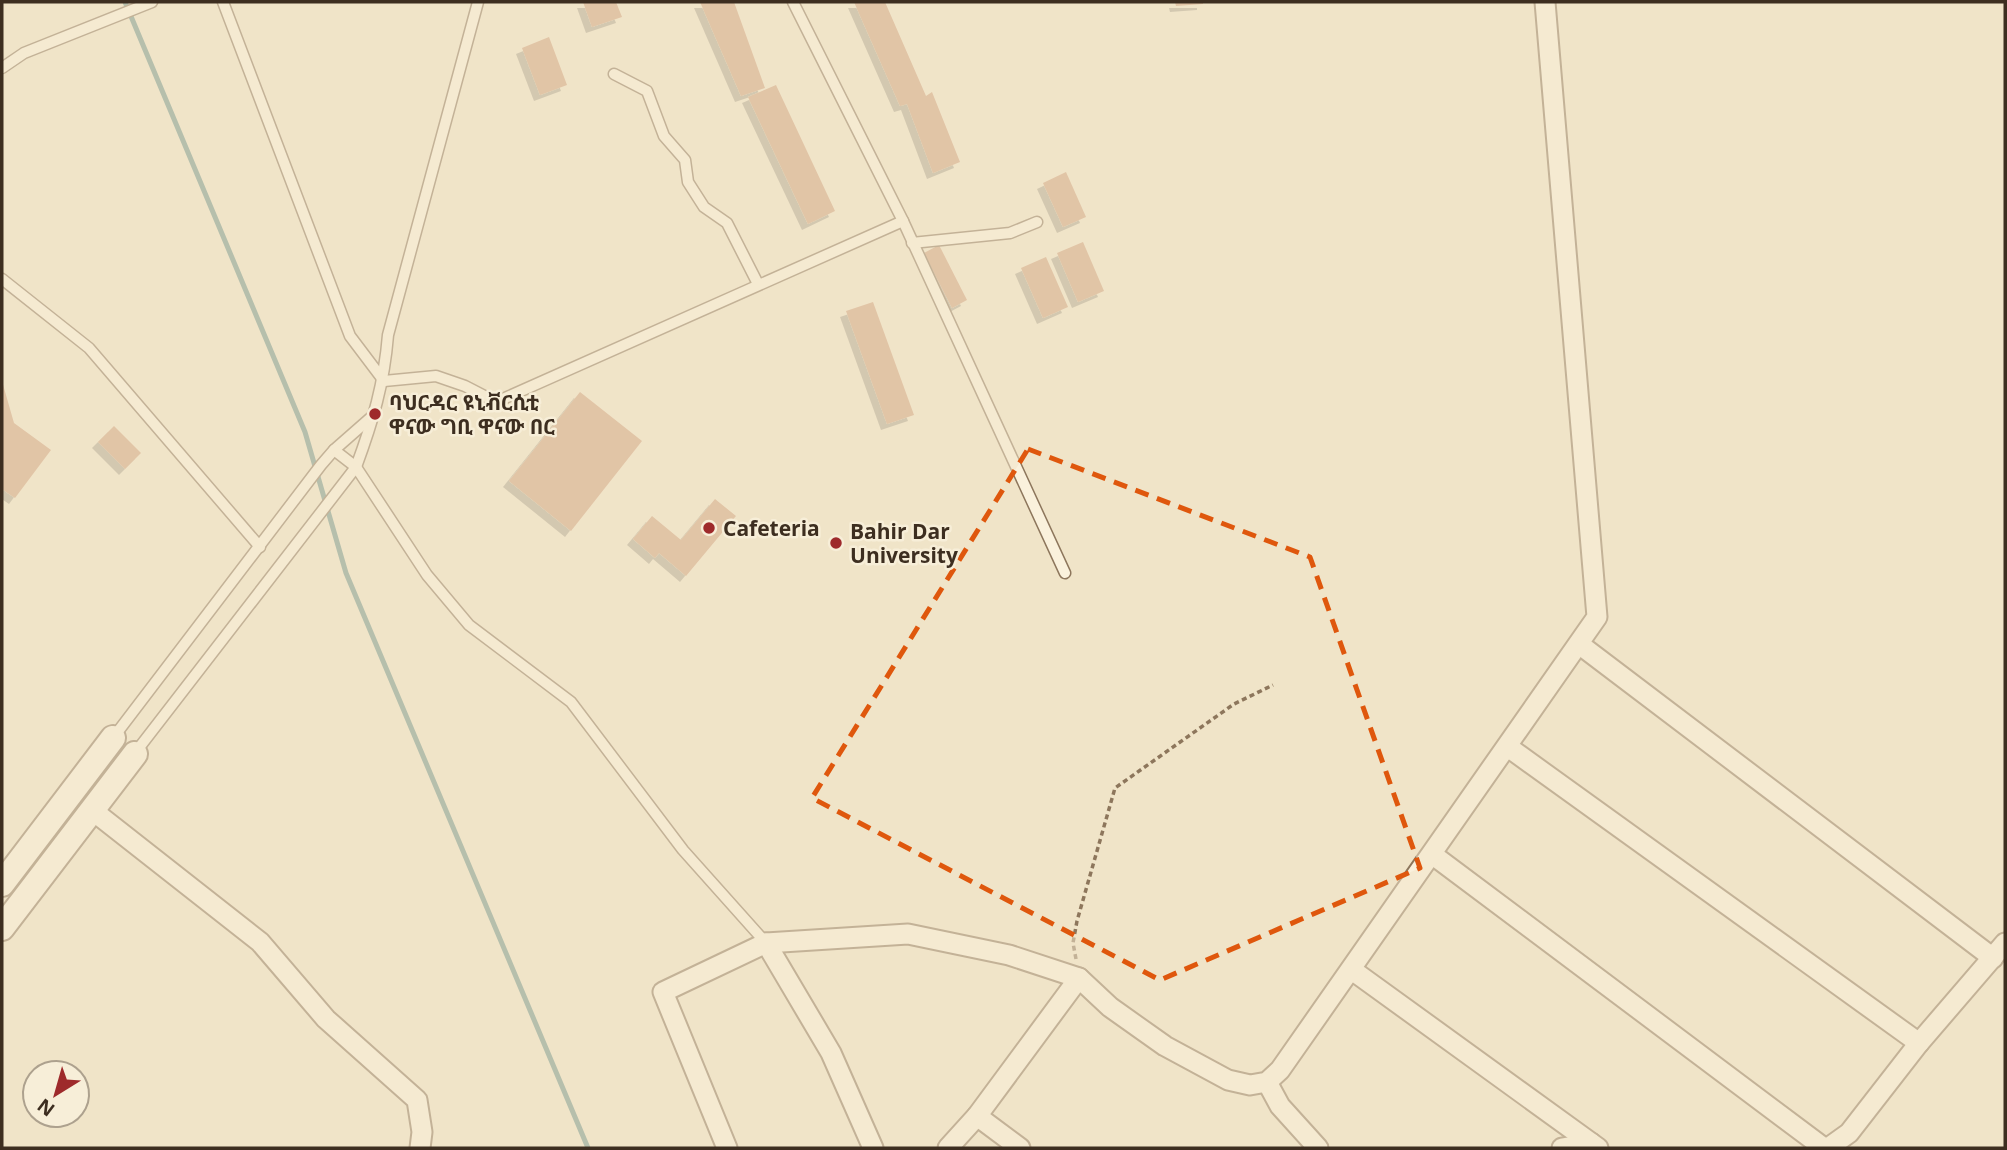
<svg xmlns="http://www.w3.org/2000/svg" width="2007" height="1150" font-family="Georgia,'Noto Sans Ethiopic',serif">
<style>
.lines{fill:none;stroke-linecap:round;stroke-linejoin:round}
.stream{stroke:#6f938a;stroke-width:5}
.building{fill:#cf9f7d;filter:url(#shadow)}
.service-casing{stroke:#8d765c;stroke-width:13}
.minor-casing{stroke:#8d765c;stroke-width:23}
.tertiary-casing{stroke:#8d765c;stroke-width:28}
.path{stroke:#8d765c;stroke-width:3.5;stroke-dasharray:5 3.5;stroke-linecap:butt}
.service{stroke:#faf1dc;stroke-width:10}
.minor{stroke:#faf1dc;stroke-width:19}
.tertiary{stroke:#faf1dc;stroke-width:24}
.marked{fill:none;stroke:#df570d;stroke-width:5;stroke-dasharray:14 9;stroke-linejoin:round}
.poi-dot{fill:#9e2a2b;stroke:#f7eed8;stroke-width:2.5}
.labels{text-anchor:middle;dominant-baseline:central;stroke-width:5;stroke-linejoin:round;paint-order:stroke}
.poi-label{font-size:21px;font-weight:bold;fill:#3d2e20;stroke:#f7eed8;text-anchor:start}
</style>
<defs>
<filter id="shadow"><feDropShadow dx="-6" dy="6" stdDeviation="0" flood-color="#0004"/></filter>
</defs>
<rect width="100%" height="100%" fill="#f0e4c8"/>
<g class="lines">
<polyline class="stream" points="125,2 305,432 346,573 588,1148"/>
</g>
<g class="building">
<polygon points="583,2 616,2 622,17 592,27"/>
<polygon points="700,2 734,2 765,88 741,96"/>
<polygon points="854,2 885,2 926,96 932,92 960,162 933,173 907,104 900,106"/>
<polygon points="1175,2 1203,2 1203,4 1176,6"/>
<polygon points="549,37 567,85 540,95 522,48"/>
<polygon points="776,85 835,211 808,224 748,97"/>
<polygon points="1066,172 1086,217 1063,227 1043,183"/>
<polygon points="1083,242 1104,291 1078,302 1057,253"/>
<polygon points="939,245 967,300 952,308 924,253"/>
<polygon points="1046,257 1068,307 1043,318 1021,268"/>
<polygon points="873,302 914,415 887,424 846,311"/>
<polygon points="2,381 14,423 51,450 15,498 2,489"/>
<polygon points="580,392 642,441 571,531 509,481"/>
<polygon points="114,426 141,453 125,469 98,442"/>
<polygon points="715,499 736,516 686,576 659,553 655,558 633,539 652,516 681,540"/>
</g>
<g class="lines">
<defs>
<g id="service">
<polyline points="223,2 350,336 384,381"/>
<polyline points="793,2 903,221 1065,573"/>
<polyline points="2,68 24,53 152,2"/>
<polyline points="614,74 647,91 664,136 685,160 688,182 704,207 727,223 758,284"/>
<polyline points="912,243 1010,233 1037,222"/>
<polyline points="2,279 89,348 260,547"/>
<polyline points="384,381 436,376 465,386 496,402 903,221"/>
<polyline points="334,450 356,467 427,575 469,625 571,702 683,850 766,943"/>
<polyline points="113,738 321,465 334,450 375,414"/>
<path d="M135,753L356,467C373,421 384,384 388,335L478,2"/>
</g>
<g id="minor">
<polyline points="1579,644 1993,958"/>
<polyline points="1508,747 1919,1043"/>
<polyline points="92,810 260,942 326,1019 417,1100 422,1132 420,1148"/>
<polyline points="1433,855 1824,1148"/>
<polyline points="766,943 831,1053 873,1148"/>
<polyline points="1352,970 1598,1148"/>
<polyline points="1267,1082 1280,1106 1318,1148"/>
<polyline points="977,1116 1020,1148"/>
<polyline points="727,1148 663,992 766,943 908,934 1009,955 1079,978 1110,1007 1165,1046 1228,1080 1250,1085 1267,1082 1280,1070 1597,617 1545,2"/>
<polyline points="948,1148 977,1116 1079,978"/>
<polyline points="1562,1148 1591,1143"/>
<polyline points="1828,1148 1849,1133 1919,1043 2005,943"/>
</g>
<g id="tertiary">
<polyline points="2,884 113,738"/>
<polyline points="2,928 135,754"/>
</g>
</defs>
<use href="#service" class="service-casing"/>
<use href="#minor" class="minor-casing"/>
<use href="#tertiary" class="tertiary-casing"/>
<polyline class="path" points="1076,959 1073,943 1077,921 1115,788 1234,704 1273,685"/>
<use href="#service" class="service"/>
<use href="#minor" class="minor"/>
<use href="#tertiary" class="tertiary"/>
</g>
<path d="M0 0H2007V1150H0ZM1028,449L1310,557L1420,868L1160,980L812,798Z" fill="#f0e4c8" fill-opacity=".55" fill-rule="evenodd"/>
<path class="marked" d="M1028,449L1310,557L1420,868L1160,980L812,798Z"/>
<g class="poi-dot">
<circle cx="375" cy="414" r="7"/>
<circle cx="709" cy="528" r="7"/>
<circle cx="836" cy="543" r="7"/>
</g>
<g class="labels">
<g class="poi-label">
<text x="389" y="402">ባህርዳር ዩኒቭርሲቲ<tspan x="389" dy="24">ዋናው ግቢ ዋናው በር</tspan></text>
<text x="723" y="528">Cafeteria</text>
<text x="850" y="531">Bahir Dar<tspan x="850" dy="24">University</tspan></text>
</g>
</g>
<rect width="2007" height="1150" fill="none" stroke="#3d2e20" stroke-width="7"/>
<g transform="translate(56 1094) rotate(217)"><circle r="33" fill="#f7eed8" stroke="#ada18e" stroke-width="2"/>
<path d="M0-5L12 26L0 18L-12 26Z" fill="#9e2a2b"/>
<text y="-10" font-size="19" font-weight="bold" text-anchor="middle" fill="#3d2e20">N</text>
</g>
</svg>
